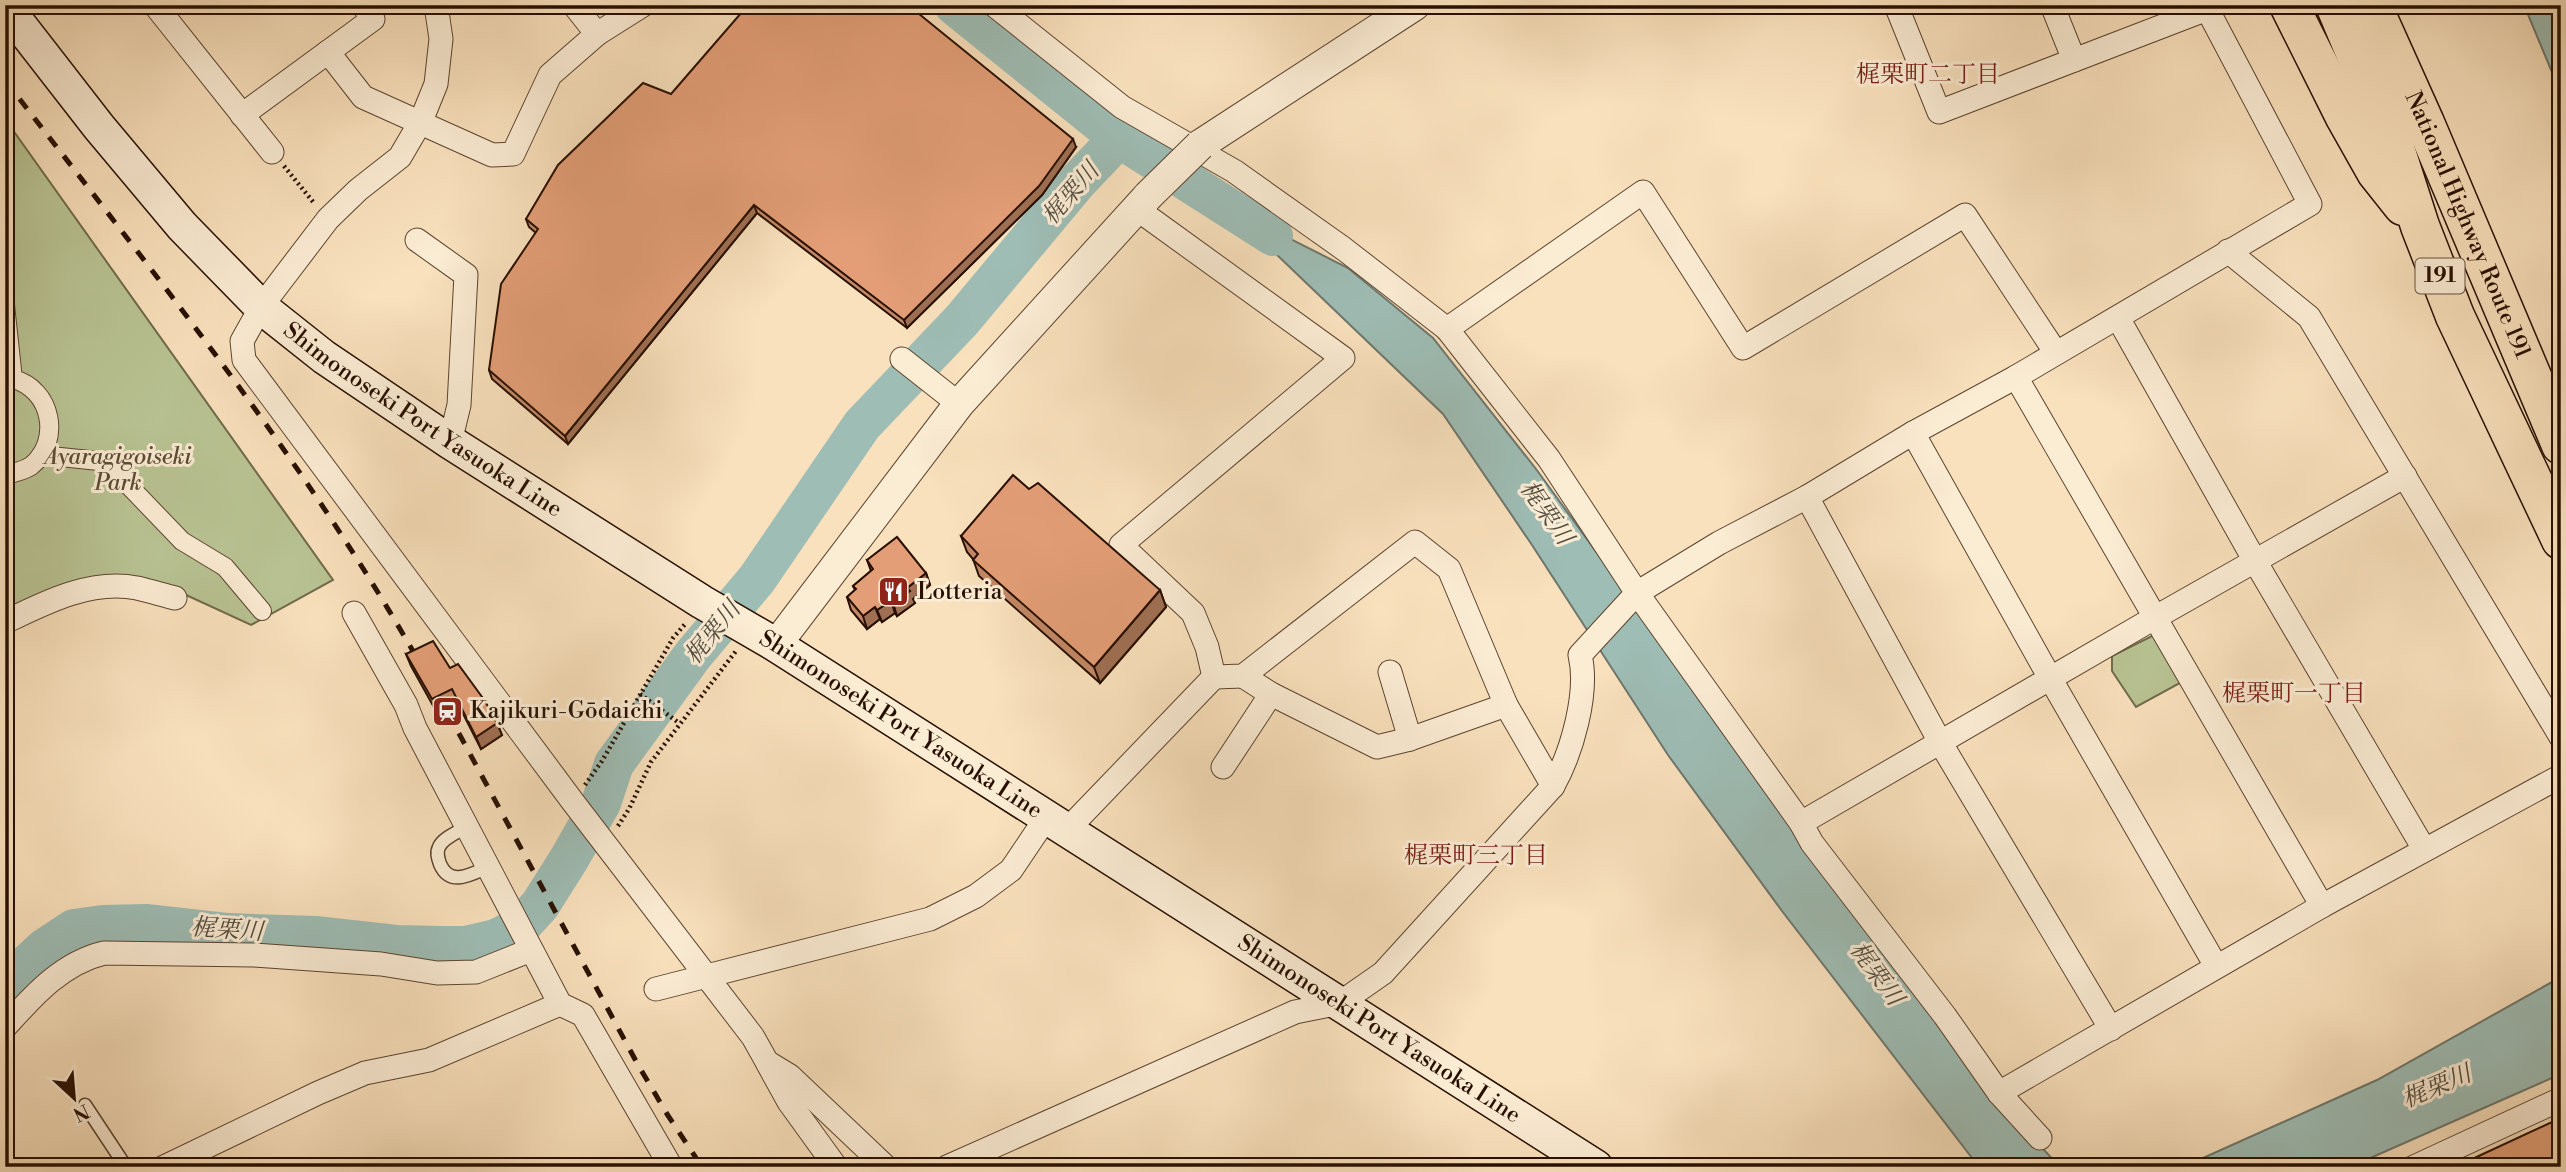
<svg xmlns="http://www.w3.org/2000/svg" width="2566" height="1172" font-family="'Libre Bodoni','Noto Serif JP',serif">
<style>
.green{fill:#b9c494;stroke:#706a4a;stroke-width:2}
.water{fill:#9ebdb5;stroke:#6e776d;stroke-width:2}
.lines{fill:none;stroke-linecap:round;stroke-linejoin:round}
.river{stroke:#9ebdb5;stroke-width:40}
.service-casing{stroke:#5c442f;stroke-width:15}
.pedestrian-casing{stroke:#5c442f;stroke-width:20}
.minor-casing{stroke:#5c442f;stroke-width:25}
.tertiary-casing{stroke:#5c442f;stroke-width:32}
.secondary-casing{stroke:#270f00;stroke-width:36}
.trunk-casing{stroke:#270f00;stroke-width:41}
.path{stroke:#270f00;stroke-width:4.5;stroke-dasharray:2 3.5;stroke-linecap:butt}
.service{stroke:#fbecd4;stroke-width:12}
.pedestrian{stroke:#fbecd4;stroke-width:18}
.minor{stroke:#fbecd4;stroke-width:23}
.tertiary{stroke:#fbecd4;stroke-width:30}
.secondary{stroke:#fbecd4;stroke-width:33}
.trunk{stroke:#f9e1bd;stroke-width:38}
.rail{stroke:#270f00;stroke-width:5;stroke-dasharray:12 12;stroke-linecap:butt}
.tertiary-bridge-casing{stroke:#5c442f;stroke-width:32;stroke-linecap:butt}
.tertiary-bridge{stroke:#fbecd4;stroke-width:30}
.wall{fill:#c38866;stroke:#270f00;stroke-width:2}
.shaded-wall{fill:#9f6f53;stroke:#270f00;stroke-width:2}
.building{fill:#e39e77;stroke:#270f00;stroke-width:2}
.labels{text-anchor:middle;dominant-baseline:central;stroke-width:6;stroke-linejoin:round;paint-order:stroke}
.shield{fill:#fbecd4;stroke:#675140;stroke-width:2}
.shield-label{font-size:21px;font-weight:bold;fill:#270f00}
.street-label{font-size:23px;fill:#270f00;stroke:#fbecd4}
.park-label{font-size:23px;font-style:italic;fill:#5a4e34;stroke:#fbecd4}
.poi-label{font-size:23px;fill:#270f00;stroke:#fbecd4;text-anchor:start}
.neighbourhood-label{font-size:24px;fill:#7a1f14;stroke:#fbecd4}
.water-label{font-size:24px;font-style:italic;fill:#514c3f;stroke:#fbecd4}
</style>
<rect width="100%" height="100%" fill="#f9e1bd"/>
<filter id="stains"><feTurbulence type="fractalNoise" baseFrequency=".00286" numOctaves="4"/><feColorMatrix values="0 0 0 0 .2 0 0 0 0 .09 0 0 0 0 .02 0 0 0 .5 -.17"/></filter>
<radialGradient id="worn" r=".72"><stop offset=".6" stop-color="#630" stop-opacity="0"/><stop offset="1" stop-color="#630" stop-opacity=".3"/></radialGradient>
<g class="green">
<polygon points="5,119 333,580 251,625 184,594 145,584 5,617"/>
<polygon points="2158,633 2191,677 2136,707 2112,671 2112,656"/>
</g>
<g class="water">
<polygon points="2524,5 2561,5 2561,92 2559,89"/>
<polygon points="1227,207 1348,268 1433,338 1536,469 1981,1081 2056,1163 2063,1167 1979,1167 1782,911 1668,755 1532,545 1443,414"/>
<polygon points="2561,977 2561,1074 2350,1167 2183,1167 2377,1080"/>
</g>
<g class="lines">
<g class="river">
<polyline points="954,5 1119,138 1273,236"/>
<polyline points="5,985 44,949 74,929 103,925 148,924 228,933 315,936 396,945 441,946 466,946 496,939 520,927 540,905 569,859 601,803 614,764 693,655 757,579 862,425 962,320 1078,181 1119,138"/>
</g>
<defs>
<g id="service">
<path d="M466,827C458,832 443,838 439,847C436,853 438,858 440,864C450,887 470,875 488,867"/>
<polyline points="85,1105 126,1167"/>
</g>
<g id="pedestrian">
<path d="M5,305L13,379C52,389 62,441 31,466C23,471 14,473 5,475"/>
<polyline points="41,455 99,461 109,465 182,541 225,567 262,611"/>
</g>
<g id="minor">
<polyline points="155,5 272,152"/>
<polyline points="436,5 441,39 436,84 421,121 400,157 358,190 328,219 261,307 242,341 244,360 573,802 753,1037 767,1062 790,1076 886,1167"/>
<polyline points="574,5 597,34"/>
<polyline points="994,5 1122,107 1234,171 1344,249 1447,329 1549,459 1637,593 1801,823 1812,843 1945,1016 1999,1093 2040,1138"/>
<polyline points="1896,5 1939,112 2207,9"/>
<polyline points="2052,5 2074,60"/>
<polyline points="328,52 363,97 492,155 513,154 550,75 597,34 643,5"/>
<polyline points="242,115 373,19 363,5"/>
<polyline points="1137,209 1343,358 1121,545 1193,613 1207,647 1214,677 1243,676 1415,542 1449,569 1506,705 1553,786"/>
<polyline points="417,240 466,275 459,405 450,442"/>
<polyline points="2228,251 2309,317 2561,737"/>
<polyline points="2118,318 2255,561 2424,849"/>
<polyline points="1447,329 1643,192 1743,348 1965,215 2056,353"/>
<polyline points="902,359 959,404"/>
<polyline points="2016,377 2322,906"/>
<polyline points="1913,433 2050,678 2216,966"/>
<polyline points="1807,497 1940,742 2111,1029"/>
<polyline points="354,613 406,705 415,728 560,1004 583,1015 671,1167"/>
<path d="M5,622C46,602 91,579 137,588C150,591 163,595 175,598"/>
<polyline points="1390,672 1410,739"/>
<polyline points="1243,676 1271,694 1377,747 1410,739 1506,705"/>
<polyline points="1223,767 1271,694"/>
<polyline points="1801,823 2156,617 2405,476"/>
<polyline points="1066,831 1214,677"/>
<polyline points="656,989 930,919 976,896 1011,870 1046,818"/>
<path d="M5,1027C33,996 62,963 104,953L254,955L381,964L437,973L476,972L531,950"/>
<polyline points="768,1064 789,1102 836,1167"/>
<polyline points="1999,1093 2322,906 2561,776"/>
<polyline points="164,1167 318,1093 365,1073 429,1060 560,1004"/>
<path d="M947,1167L1295,1012L1340,1003L1383,973L1553,786C1572,752 1589,693 1580,655L1637,593L1719,543L1807,497L1913,433L2016,377L2310,204L2205,5"/>
<polyline points="2414,1167 2561,1099"/>
</g>
<g id="tertiary">
<polyline points="1200,145 1415,5"/>
<polyline points="776,645 959,404 1148,196"/>
</g>
<g id="secondary">
<path id="s1" d="M5,6L99,127L182,226L261,307L324,357L450,442L702,602L776,645L1596,1167"/>
</g>
<g id="trunk">
<polyline points="2289,5 2345,117 2376,172 2403,206"/>
<polyline points="2335,5 2395,148 2420,226 2455,316 2561,540"/>
<path id="s2" d="M2372,5L2425,123L2561,445"/>
</g>
</defs>
<use href="#service" class="service-casing"/>
<use href="#pedestrian" class="pedestrian-casing"/>
<use href="#minor" class="minor-casing"/>
<use href="#tertiary" class="tertiary-casing"/>
<use href="#secondary" class="secondary-casing"/>
<use href="#trunk" class="trunk-casing"/>
<g class="path">
<polyline points="284,166 314,203"/>
<polyline points="640,694 679,723"/>
<polyline points="585,785 602,761 673,638 686,623"/>
<polyline points="618,826 629,809 651,762 736,651"/>
</g>
<use href="#service" class="service"/>
<use href="#pedestrian" class="pedestrian"/>
<use href="#minor" class="minor"/>
<use href="#tertiary" class="tertiary"/>
<use href="#secondary" class="secondary"/>
<use href="#trunk" class="trunk"/>
<g class="rail">
<path d="M5,80C151,270 304,458 422,667"/>
<polyline points="436,691 637,1063 667,1114 702,1167"/>
</g>
<defs>
<polyline id="tertiary-bridge" points="1148,196 1200,145"/>
</defs>
<use href="#tertiary-bridge" class="tertiary-bridge-casing"/>
<use href="#tertiary-bridge" class="tertiary-bridge"/>
</g>
<g class="wall">
<polygon points="671,94 1076,147 1042,195 907,328 757,213 568,444 492,379 489,370 536,233 529,227 526,219"/>
<polygon points="961,536 1160,590 1166,607 1100,683 979,576 973,559 967,552"/>
<polygon points="867,560 926,573 930,585 913,599 915,603 897,616 895,613 882,622 880,619 867,629 851,610 847,597 855,590 853,586 871,571"/>
<polygon points="406,654 450,668 497,723 502,735 481,749 457,702 436,711 411,666"/>
</g>
<g class="shaded-wall">
<polygon points="1073,139 1076,147 1042,195 907,328 904,320"/>
<polygon points="754,205 757,213 568,444 565,436"/>
<polygon points="926,573 930,585 913,599 915,603 897,616 893,603 907,588"/>
<polygon points="1160,590 1166,607 1100,683 1094,667"/>
<polygon points="891,601 895,613 882,622 877,610"/>
<polygon points="875,607 880,619 867,629 863,616"/>
<polygon points="497,723 502,735 481,749 476,737"/>
</g>
<g class="building">
<polygon points="748,5 908,5 1073,139 1039,186 904,320 754,205 565,436 489,370 501,284 538,229 526,219 558,165 643,83 671,94"/>
<polygon points="1013,475 1029,489 1038,483 1160,590 1094,667 973,560 978,554 961,536"/>
<polygon points="897,537 926,573 907,588 910,591 893,603 891,601 877,610 875,607 863,616 847,597 856,589 853,586 873,569 867,560"/>
<polygon points="433,641 450,668 458,664 485,701 497,723 476,737 452,689 432,699 406,654"/>
<polygon points="2552,1122 2561,1139 2561,1167 2455,1167"/>
</g>
<defs>
<symbol id="restaurant-square" viewBox="-11 -11 22 22"><rect x="-9" y="-9" width="18" height="18" rx="4" fill="#8f2418" stroke="#fbecd4"/><path d="M-5-6h1v4h1v-4h1v4h1v-4h1v5L-1.5 .5V6h-2V.5L-5-1ZM5-6V6H3V1.5H1.5Q1.5-4 5-6Z" fill="#fff"/></symbol>
<symbol id="station-square" viewBox="-11 -11 22 22"><rect x="-9" y="-9" width="18" height="18" rx="4" fill="#8f2418" stroke="#fbecd4"/><path d="M-3-6H3Q5-6 5-4V2Q5 4 3 4L4.5 6H3L1.5 4h-3L-3 6H-4.5L-3 4Q-5 4-5 2V-4Q-5-6-3-6ZM-3.5-4v3h7v-3ZM-3.5 1v1.5H-2V1ZM2 1v1.5H3.5V1Z" fill="#fff"/></symbol>
</defs>
<g fill-rule="evenodd">
<use href="#restaurant-square" x="876" y="574" width="35" height="35"/>
<use href="#station-square" x="430" y="694" width="35" height="35"/>
</g>
<g class="labels">
<rect class="shield" x="2415.5" y="258.5" width="49" height="35" rx="5"/>
<g class="shield-label">
<text x="2440" y="276">191</text>
</g>
<g class="street-label">
<text stroke="none"><textPath href="#s2" startOffset="240">National Highway Route 191</textPath></text>
<text stroke="none"><textPath href="#s1" startOffset="593">Shimonoseki Port Yasuoka Line</textPath></text>
<text stroke="none"><textPath href="#s1" startOffset="1160">Shimonoseki Port Yasuoka Line</textPath></text>
<text stroke="none"><textPath href="#s1" startOffset="1727">Shimonoseki Port Yasuoka Line</textPath></text>
</g>
<g class="park-label">
<text x="118" y="457">Ayaragigoiseki<tspan x="118" dy="26">Park</tspan></text>
</g>
<g class="poi-label">
<text x="917" y="592">Lotteria</text>
<text x="470" y="711">Kajikuri-Gōdaichi</text>
</g>
<g class="neighbourhood-label">
<text x="1928" y="75">梶栗町二丁目</text>
<text x="2294" y="694">梶栗町一丁目</text>
<text x="1476" y="856">梶栗町三丁目</text>
</g>
<g class="water-label">
<text transform="translate(1071 194) rotate(-49)">梶栗川</text>
<text transform="translate(1546 513) rotate(55)">梶栗川</text>
<text transform="translate(713 633) rotate(-51)">梶栗川</text>
<text transform="translate(227 930) rotate(4)">梶栗川</text>
<text transform="translate(1876 974) rotate(54)">梶栗川</text>
<text transform="translate(2437 1087) rotate(-23)">梶栗川</text>
</g>
</g>
<rect width="2566" height="1172" fill="none" stroke="#f9e1bd" stroke-width="28"/>
<rect x="7" y="7" width="2552" height="1158" fill="none" stroke="#270f00" stroke-width="3.5"/>
<rect x="14" y="14" width="2538" height="1144" fill="none" stroke="#270f00" stroke-width="2"/>
<g transform="translate(74 1098) rotate(154)" stroke="#fbecd4" stroke-width="5" paint-order="stroke">
<path d="M0-5L12 26L0 18L-12 26Z" fill="#270f00"/>
<text y="-10" font-size="19" font-weight="bold" text-anchor="middle" fill="#270f00">N</text>
</g>
<rect width="100%" height="100%" filter="url(#stains)"/>
<rect width="100%" height="100%" fill="url(#worn)"/>
</svg>
